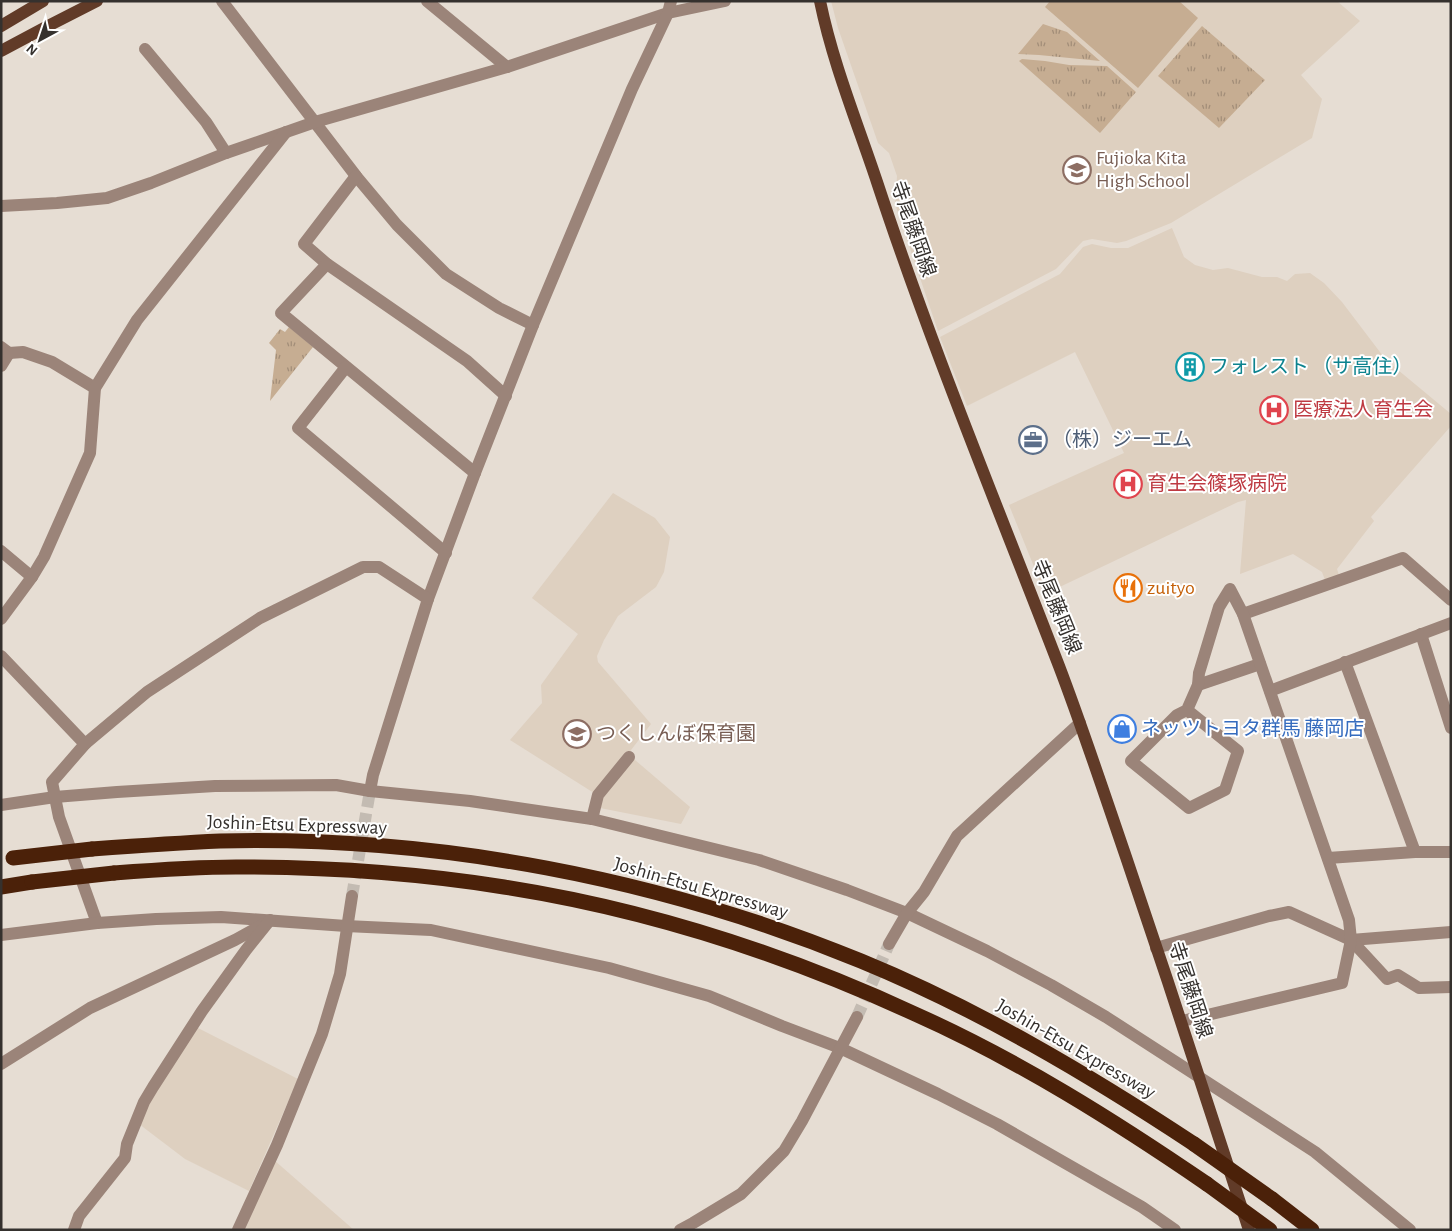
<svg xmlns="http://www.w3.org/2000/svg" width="1452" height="1231" font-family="'Alegreya Sans','Noto Sans JP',sans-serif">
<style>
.built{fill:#ded0c0}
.grass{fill:url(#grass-tufts)}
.pitch{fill:#c6ad92}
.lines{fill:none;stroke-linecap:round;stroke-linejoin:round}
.minor-tunnel{stroke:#c3bbb2;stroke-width:12;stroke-dasharray:12 6;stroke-linecap:butt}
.minor{stroke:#9b8479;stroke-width:12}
.major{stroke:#613b28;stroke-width:12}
.highway{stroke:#4b2109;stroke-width:15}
.highway-bridge{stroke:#4b2109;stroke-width:15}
.labels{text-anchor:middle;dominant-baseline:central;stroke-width:4;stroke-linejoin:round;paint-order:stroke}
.education-label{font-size:20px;fill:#785e54;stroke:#fff;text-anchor:start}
.street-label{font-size:20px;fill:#35312e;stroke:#fff}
.culture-label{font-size:20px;fill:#0d838f;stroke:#fff;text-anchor:start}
.health-label{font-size:20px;fill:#be3a42;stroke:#fff;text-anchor:start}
.service-label{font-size:20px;fill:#4e5e75;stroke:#fff;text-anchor:start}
.food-label{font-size:20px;fill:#c56008;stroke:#fff;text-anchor:start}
.shop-label{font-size:20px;fill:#366cbe;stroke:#fff;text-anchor:start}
</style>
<defs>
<pattern id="grass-tufts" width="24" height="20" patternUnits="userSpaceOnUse" patternTransform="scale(1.25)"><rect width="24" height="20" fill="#c6ad92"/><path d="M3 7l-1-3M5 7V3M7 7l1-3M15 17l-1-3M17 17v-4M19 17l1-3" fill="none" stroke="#a28d78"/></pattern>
</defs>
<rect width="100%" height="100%" fill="#e6ddd3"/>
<g class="built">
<polygon points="831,1 1337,1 1360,21 1301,75 1322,99 1312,138 1171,223 1126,241 1117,243 1092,239 1083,241 1056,269 938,331 895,204 897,176 889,153 878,143 838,28"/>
<polygon points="1172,228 1184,257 1195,265 1213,270 1228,268 1262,277 1277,277 1287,281 1295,274 1310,273 1324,283 1342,302 1386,360 1451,414 1451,426 1371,517 1374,521 1337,569 1339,575 1325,580 1322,572 1293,554 1240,574 1246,500 1238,502 1045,594 1009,505 1124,453 1075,352 967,406 940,337 1060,274 1083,247 1092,244 1111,248 1128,248"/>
<polygon points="613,493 655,518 670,537 664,572 656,587 618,616 604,640 597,656 598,662 651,724 628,754 690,807 681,824 600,808 594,793 510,740 542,703 541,685 578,634 532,598"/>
<polygon points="196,1027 298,1079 249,1191 185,1159 139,1124 147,1105"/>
<polygon points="274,1160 354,1230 243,1230"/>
</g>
<g class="grass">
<polygon points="1043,24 1067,32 1100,61 1039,55 1018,54"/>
<polygon points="1202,26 1265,80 1219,128 1158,76"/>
<polygon points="1022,59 1045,61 1069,65 1107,66 1136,92 1100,133 1019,61"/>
<polygon points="289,327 313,347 270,401 276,350 269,343 280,329 285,332"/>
</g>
<polygon class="pitch" points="1050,1 1179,1 1198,18 1138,88 1045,7"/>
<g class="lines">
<g class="minor-tunnel">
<polyline points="352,896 370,791"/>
<polyline points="857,1017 889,944"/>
</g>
<g class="minor">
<polyline points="222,1 356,176 397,225 446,274 499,308 533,325"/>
<polyline points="427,1 507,67"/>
<polyline points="145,49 206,122 226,153"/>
<polyline points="356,176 304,244 327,264 467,361 506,396"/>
<polyline points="1,206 57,203 107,198 151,183 226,153 315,122 507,67 668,13 725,1"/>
<polyline points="327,264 281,313 475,473"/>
<polyline points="1,347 9,353 1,366"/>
<polyline points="9,353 23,352 52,362 95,388"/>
<polyline points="346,367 298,428 446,553"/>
<polyline points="1,551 32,577"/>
<polyline points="1243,614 1403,558 1451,600"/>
<polyline points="1,619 32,577 44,557 90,453 95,388 137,320 286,132"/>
<polyline points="1421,634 1451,728"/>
<polyline points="1,656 85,744"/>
<polyline points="1345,662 1415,852"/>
<polyline points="1198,685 1260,664"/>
<polyline points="1270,691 1451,623"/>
<polyline points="370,791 373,775 428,599 475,473 533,325 632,89 668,13 671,1"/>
<polyline points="1,805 55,797 117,792 215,786 336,785 370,791 470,801 592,819 759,860 847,890 907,913 987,951 1051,985 1106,1017 1315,1152 1410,1230"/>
<polyline points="592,819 598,795 629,757"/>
<polyline points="1328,858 1415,852 1451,852"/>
<polyline points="97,923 59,817 52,782 85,744 147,692 260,618 363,567 379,567 428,599"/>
<polyline points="1,935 97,923 156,919 221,917 346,926 431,930 609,968 709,996 782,1026 840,1048 938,1094 997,1124 1142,1207 1175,1230"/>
<polyline points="1351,940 1451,932"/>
<polyline points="889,944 907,913 924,892 957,836 1080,723"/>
<polyline points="1156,948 1269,916 1289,912 1351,940 1387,979 1398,975 1419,988 1451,987"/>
<polyline points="1182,1021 1342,983 1351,940 1349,920 1243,614 1230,589 1219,607 1199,673 1198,685 1187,710 1177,715 1131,761 1189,808 1225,790 1238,751 1187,710"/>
<polyline points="1,1064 90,1008 235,940 264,924"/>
<polyline points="74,1230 79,1216 125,1158 127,1144 144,1102 153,1087 202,1011 246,950 270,920"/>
<polyline points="238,1230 277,1145 322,1034 340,974 352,896"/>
<polyline points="680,1230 693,1223 741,1194 784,1151 802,1121 857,1017"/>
</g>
<g class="major">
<path d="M820,1C833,64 857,122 877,182C931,346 997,505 1059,666C1083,729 1104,793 1126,857C1168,981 1209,1105 1249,1230"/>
<polyline points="1,26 43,1"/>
<polyline points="1,51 46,27 97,1"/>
</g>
<g class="highway">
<path d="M92,849C134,846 177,843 220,841C438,836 659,878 861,961C978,1009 1088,1074 1194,1144"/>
<path d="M114,873C154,870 195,867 236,867C325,867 416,873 504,887C645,909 785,954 915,1014C1018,1060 1115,1121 1207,1184"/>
<polyline points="1,887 32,882"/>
<polyline points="1272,1199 1312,1230"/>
</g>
<g class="highway-bridge">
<polyline points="13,858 92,849"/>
<polyline points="32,882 114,873"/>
<polyline points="1194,1144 1272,1199"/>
<polyline points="1207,1184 1270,1230"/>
</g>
</g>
<defs>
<symbol id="school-ring" viewBox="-11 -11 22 22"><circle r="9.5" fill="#fff" stroke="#8d6e63" stroke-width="1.5"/><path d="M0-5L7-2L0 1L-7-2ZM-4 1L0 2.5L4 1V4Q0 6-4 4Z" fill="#8d6e63"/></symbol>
<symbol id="building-ring" viewBox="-11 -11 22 22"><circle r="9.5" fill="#fff" stroke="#0f9aa8" stroke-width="1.5"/><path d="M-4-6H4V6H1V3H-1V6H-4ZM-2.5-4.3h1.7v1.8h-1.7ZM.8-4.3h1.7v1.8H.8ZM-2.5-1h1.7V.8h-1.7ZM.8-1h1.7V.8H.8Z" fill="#0f9aa8"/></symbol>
<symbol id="hospital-ring" viewBox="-11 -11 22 22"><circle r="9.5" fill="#fff" stroke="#e0444e" stroke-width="1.5"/><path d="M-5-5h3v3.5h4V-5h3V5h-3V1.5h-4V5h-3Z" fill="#e0444e"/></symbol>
<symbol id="office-ring" viewBox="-11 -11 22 22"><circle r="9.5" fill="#fff" stroke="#5c6f8a" stroke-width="1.5"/><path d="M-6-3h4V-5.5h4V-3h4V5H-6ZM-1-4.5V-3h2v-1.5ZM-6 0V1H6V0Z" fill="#5c6f8a"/></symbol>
<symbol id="restaurant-ring" viewBox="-11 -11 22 22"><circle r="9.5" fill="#fff" stroke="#e8710a" stroke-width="1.5"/><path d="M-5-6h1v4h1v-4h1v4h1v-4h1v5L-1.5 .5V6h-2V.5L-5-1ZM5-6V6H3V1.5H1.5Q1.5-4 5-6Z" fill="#e8710a"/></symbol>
<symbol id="shop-ring" viewBox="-11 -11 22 22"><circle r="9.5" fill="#fff" stroke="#3f7fe0" stroke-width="1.5"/><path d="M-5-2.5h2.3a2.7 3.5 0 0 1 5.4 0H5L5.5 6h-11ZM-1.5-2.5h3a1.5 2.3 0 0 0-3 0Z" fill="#3f7fe0"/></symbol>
</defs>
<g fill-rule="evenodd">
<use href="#school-ring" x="1061" y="154" width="32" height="32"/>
<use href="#building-ring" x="1174" y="351" width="32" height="32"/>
<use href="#hospital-ring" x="1258" y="394" width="32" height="32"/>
<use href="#office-ring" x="1017" y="424" width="32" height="32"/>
<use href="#hospital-ring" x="1112" y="468" width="32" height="32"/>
<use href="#restaurant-ring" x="1112" y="572" width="32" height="32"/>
<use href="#shop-ring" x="1106" y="713" width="32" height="32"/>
<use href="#school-ring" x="561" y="718" width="32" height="32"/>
</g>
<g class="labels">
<g class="education-label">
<text x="1096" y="158">Fujioka Kita<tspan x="1096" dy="23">High School</tspan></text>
<text x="596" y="734">つくしんぼ保育園</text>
</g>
<g class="street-label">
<text transform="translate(913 229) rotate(71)">寺尾藤岡線</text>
<text transform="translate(1056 607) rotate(68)">寺尾藤岡線</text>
<text transform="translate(297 825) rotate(2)">Joshin-Etsu Expressway</text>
<text transform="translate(701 888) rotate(16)">Joshin-Etsu Expressway</text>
<text transform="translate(1190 990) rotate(72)">寺尾藤岡線</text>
<text transform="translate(1076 1049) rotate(30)">Joshin-Etsu Expressway</text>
</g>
<g class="culture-label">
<text x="1209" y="367">フォレスト （サ高住）</text>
</g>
<g class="health-label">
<text x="1293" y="410">医療法人育生会</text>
<text x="1147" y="484">育生会篠塚病院</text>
</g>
<g class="service-label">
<text x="1052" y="440">（株）ジーエム</text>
</g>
<g class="food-label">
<text x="1147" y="588">zuityo</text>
</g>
<g class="shop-label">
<text x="1141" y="729">ネッツトヨタ群馬 藤岡店</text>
</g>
</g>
<rect width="1452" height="1231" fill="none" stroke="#35312e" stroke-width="5"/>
<g transform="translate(40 40) rotate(220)" stroke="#ffffff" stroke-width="4" paint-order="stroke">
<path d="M0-4L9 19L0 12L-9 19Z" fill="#35312e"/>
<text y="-8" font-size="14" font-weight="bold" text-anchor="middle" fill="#35312e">N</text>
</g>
</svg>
